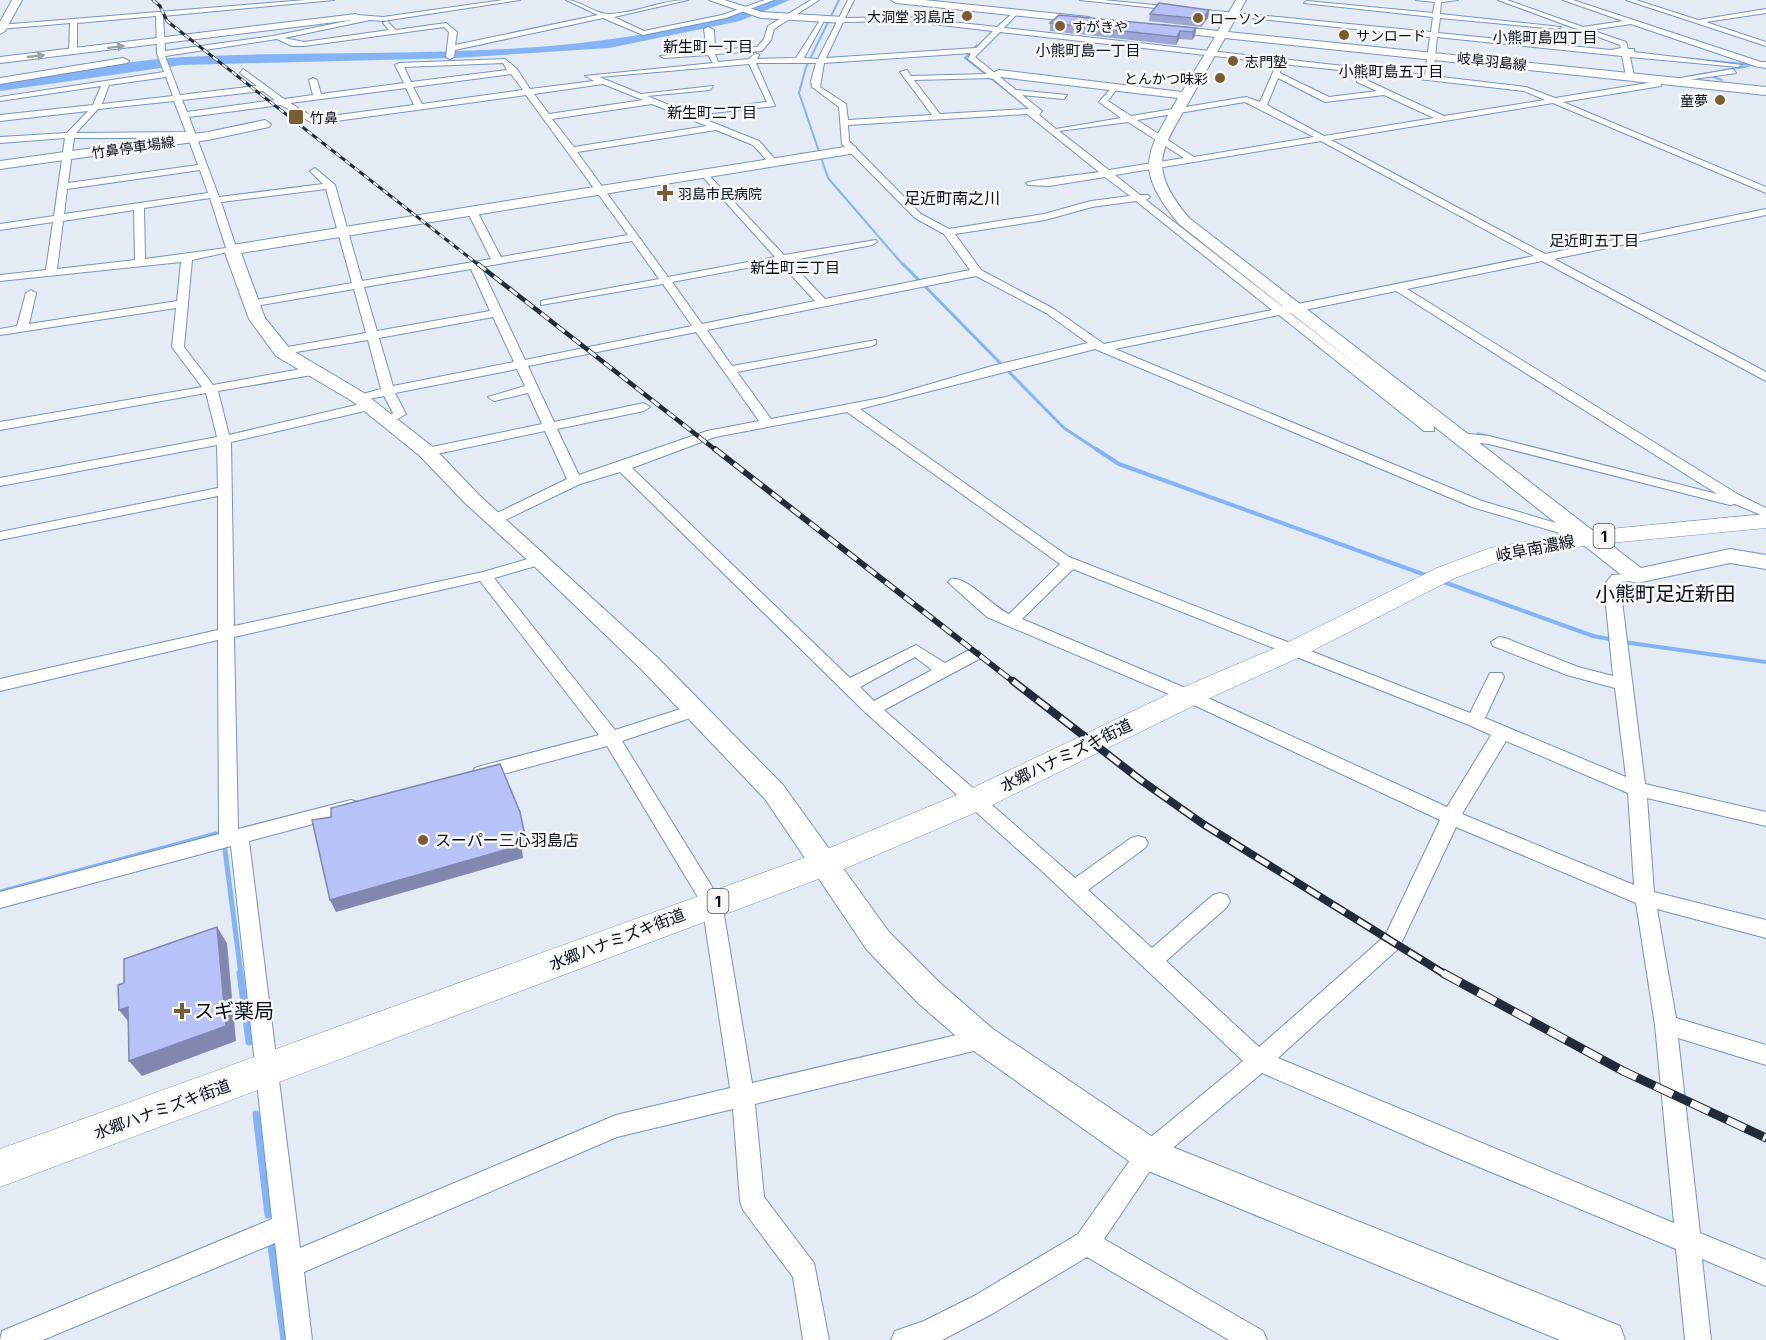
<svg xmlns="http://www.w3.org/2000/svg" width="1766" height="1340" font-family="Inter,'Noto Sans JP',sans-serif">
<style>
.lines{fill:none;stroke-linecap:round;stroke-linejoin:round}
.stream-far4{stroke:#85b4f6;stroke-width:2}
.stream-far3{stroke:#85b4f6;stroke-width:3}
.stream-far2{stroke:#85b4f6;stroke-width:4}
.stream-far1{stroke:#85b4f6;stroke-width:5}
.stream{stroke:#85b4f6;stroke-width:7}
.river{fill:#85b4f6;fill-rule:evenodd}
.street-casing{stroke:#7393c1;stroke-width:2}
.secondary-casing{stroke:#7393c1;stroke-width:2}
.primary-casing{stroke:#7393c1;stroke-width:1}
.street{fill:#fff;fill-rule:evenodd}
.secondary{fill:#fff;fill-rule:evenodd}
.primary{fill:#fff;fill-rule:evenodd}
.rail-far4-casing{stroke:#212b3a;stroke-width:3}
.rail-far3-casing{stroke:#212b3a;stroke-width:4.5}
.rail-far2-casing{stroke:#212b3a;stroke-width:6}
.rail-far1-casing{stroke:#212b3a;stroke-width:8}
.rail-casing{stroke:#212b3a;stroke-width:9}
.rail-far4{stroke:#f7f7f7;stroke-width:2;stroke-dasharray:6;stroke-linecap:butt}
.rail-far3{stroke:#f7f7f7;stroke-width:3;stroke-dasharray:10;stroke-linecap:butt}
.rail-far2{stroke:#f7f7f7;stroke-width:4;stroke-dasharray:12;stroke-linecap:butt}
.rail-far1{stroke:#f7f7f7;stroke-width:5;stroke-dasharray:15;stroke-linecap:butt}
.rail{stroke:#f7f7f7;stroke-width:7;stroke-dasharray:20;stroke-linecap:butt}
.wall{fill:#9ea6d5}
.shaded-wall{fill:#8187ae}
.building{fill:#b8c1f8;stroke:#8187ae;stroke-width:1.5}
.oneway{fill:#9a9ea5}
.poi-dot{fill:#795c2f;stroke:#f7f7f7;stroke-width:2}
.labels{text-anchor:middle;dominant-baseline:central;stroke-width:5;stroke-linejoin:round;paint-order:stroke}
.far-poi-label{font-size:14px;fill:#030d1d;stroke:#f7f7f7;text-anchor:start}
.far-street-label{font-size:14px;fill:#030d1d;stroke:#f7f7f7}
.far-neighbourhood-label{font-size:15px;fill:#030d1d;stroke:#f7f7f7}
.shield{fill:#f7f7f7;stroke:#4c535e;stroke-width:1.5}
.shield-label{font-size:15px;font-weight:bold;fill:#030d1d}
.far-quarter-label{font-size:16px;fill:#030d1d;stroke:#f7f7f7}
.street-label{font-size:16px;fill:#030d1d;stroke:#f7f7f7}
.poi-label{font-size:16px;fill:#030d1d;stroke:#f7f7f7;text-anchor:start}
.quarter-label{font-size:20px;fill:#030d1d;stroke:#f7f7f7}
.near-poi-label{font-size:20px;fill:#030d1d;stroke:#f7f7f7;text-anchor:start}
</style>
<rect width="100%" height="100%" fill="#e4ebf5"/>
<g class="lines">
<g class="stream-far4">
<polyline points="839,0 806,67 799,93 828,178 904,266"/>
<polyline points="977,45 965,58 1029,108"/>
<polyline points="1683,58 1755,65"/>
<polyline points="1685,77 1749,66"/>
<polyline points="1713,77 1722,80"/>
</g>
<g class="stream-far3">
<polyline points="903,264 1064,428 1099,451"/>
<polyline points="1478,434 1490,437"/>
</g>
<g class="stream-far2">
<polyline points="1096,449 1119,464 1428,576"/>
<polyline points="1441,581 1593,636 1615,640"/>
<polyline points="1623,642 1766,662"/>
</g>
<g class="stream-far1">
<polyline points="225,850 241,975"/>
<polyline points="0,892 216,834"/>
</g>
<g class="stream">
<polyline points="240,973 249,1042"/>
<polyline points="256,1114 268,1215"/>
<polyline points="271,1246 284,1340"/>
</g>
<path class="river" d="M773,0H790L740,21L609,48L456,58L182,65L0,91V83C59,75 126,60 184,57C377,47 591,68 773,0Z"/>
<defs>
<g id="street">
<path d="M306,0H334L163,16L165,51L273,36L357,19L354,17L357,15L383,17L503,0H520L383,21L370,20L284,38L304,42L389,30L383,23L387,21L396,30L446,23L457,32L455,45L598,15L566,0C581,0 595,15 610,14C636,13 661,0 688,0L614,17L644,31L722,15L765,0H774L726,18L643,35L603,18L455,50L454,57L450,59L446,57L449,32L444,27L304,46H292L277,39L165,56L180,95L257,86L240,73L243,69L284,99L313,95L309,80L313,78L317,80L321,94L404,83L395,65L399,63L505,59L517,69L530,89L594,81L585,76L713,63L708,55L664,58L660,56L707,51L704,29L708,27L714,30L715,50L757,47L764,39L768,26L811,0H819L774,29L771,40L762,51L715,54L718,62L749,59L755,53L759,55L757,59L796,58L822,17L825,19L804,58L818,59L848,0H854L845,18L906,17L997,27L1016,10L1019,12L1004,28L1425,75L1430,37L1080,0H1103L1431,32L1433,17L1304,3L1307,1L1433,13L1435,2L1416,0H1458L1441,2L1440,14L1561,27L1557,29L1440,18L1438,33L1611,50L1621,48L1620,45L1498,0H1507L1583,27L1623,21L1563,0H1573L1761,62V66H1755L1631,24L1591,30L1626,42L1628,49H1634V52L1742,65L1738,67L1630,57L1634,76L1630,78L1626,76L1622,56L1437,37L1433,76L1526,87L1555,98L1654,82V77H1660L1661,86L1563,102L1766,187V193L1553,103L1331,140L1545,254L1766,209V215L1554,259L1766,372V381L1542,261L1407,289L1739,495L1766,508V517L1735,504L1730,505L1489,444L1455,440L1453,437L1460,433L1489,436L1717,494L1396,291L1290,313L1434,425V431H1424L1279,315L1115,349L1482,501L1593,534L1595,537L1593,540H1583L1472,507L1095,349L860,409L1069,557L1470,713L1490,673H1502L1504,677L1485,718L1626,777L1615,688L1567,675L1493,646L1491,642L1499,637L1505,638L1578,667L1613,676L1604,585L1612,575L1642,573L1645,576L1642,579L1622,582L1620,585L1645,784L1766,812V826L1647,798L1654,892L1766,920V938L1657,909L1676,1018L1766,1045V1065L1678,1038L1700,1233L1766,1260V1286L1702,1259L1711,1340H1685L1676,1249L1455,1157L1262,1073L1156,1162L1104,1239L1263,1331L1267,1340H1229L1087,1257L992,1314L942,1340H891L895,1331L924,1321L974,1296L1078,1234L1140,1146L1243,1061L1044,873L866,713L620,472L580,484L501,522H491L489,519L491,516L567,479L545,431L427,456L420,452L427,448L542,424L528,393L494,401L488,397L525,386L517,369L395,393L406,414L389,424L383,420L393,413L384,396L358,401L352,397L381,389L368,340L278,355V349L282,348L366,333L354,289L250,307L244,304L250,301L352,283L326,189L221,202L237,250L192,260L184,347L213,385L312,367L318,371L312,375L218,391L229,435L369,402L375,406L373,409L231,442L234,626L483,572L541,555L546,557L548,560L546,563L494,578L615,730L696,704L705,710L702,714L622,741L722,903L752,1083L982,1029L990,1032L993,1039L990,1046L982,1049L755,1104L764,1197L814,1263L829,1340H803L793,1277L743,1210L740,1201L733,1109L617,1137L304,1272L312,1340H286L275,1243L43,1340H0L2,1331L272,1219L231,846L0,908V892L219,834L218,640L0,691V679L218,630V496L0,540V532L218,488L217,445L0,486V478L217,437L206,393L0,430V422L202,387L172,347L176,308L0,335V329L17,326L26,293L31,290L36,293L29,324L177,301L181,262L0,281V275L46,270L53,222L0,230V224L54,216L65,138L0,143V137L67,133L88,111L0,121V115L93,105L101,86L0,101V97L164,72L157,54L156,16L77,23V52L73,54L69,52L70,23L0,29V25ZM906,21L993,31L976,48L826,58L843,22ZM1000,32L1277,63L1260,102L1246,97L1131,116L1108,101L1118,87L1114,85L1099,102L1121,118L1056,129L1039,115L1042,111L1022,95L1064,99L1067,95L1016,90L975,57ZM971,53L968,59L987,74L911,76L907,70L900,72L932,115L848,120L846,104L820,87L824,63ZM503,63L507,70L411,82L404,67ZM756,63H816L811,81L812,87L839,107L842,144L915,218L944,234L970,270L825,299L789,261L872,245L877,242L876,240L784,255L704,170L699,173L701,175L775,257L668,277L577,152L716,130L753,145L770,164H776V160L759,141L694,115L775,106ZM749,64L767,102L686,112L647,96L710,90L713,86L641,94L599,77ZM1282,64L1358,72L1357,82L1377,91L1329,97L1280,73ZM1366,73L1524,91L1545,100L1444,116L1364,79ZM511,74L523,90L422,104L413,87ZM166,77L173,96L102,104L109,85ZM992,78L1029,109L940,114L914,80ZM1278,78L1325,102L1384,95L1434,118L1324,136L1267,105ZM603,84L643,100L549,114L534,94ZM406,88L414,105L315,118L290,103ZM263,91L275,100L187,112L182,100ZM526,95L628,235L501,257L477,211L472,208L467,211L491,259L362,281L335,185L315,168L310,171L323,184L219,197L189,117L281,105L314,124ZM174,101L186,132L76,133L98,109ZM1245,102L1314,137L1194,157L1137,120ZM652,104L707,126L574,147L552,119ZM1027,114L1099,172C1088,174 1031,180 1026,183L1028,185L1049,186L1105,177L1130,196L1091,201L1044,214L949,229L921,214L849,141L848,125ZM1128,122L1184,158L1109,170L1059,131ZM74,138H188L198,165L68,183ZM1321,141L1534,256L1283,307L1146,200L1150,197L1148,195H1140L1115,175ZM200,170L208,193L64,214L67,189ZM210,198L226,248L145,259L144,208ZM1136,201L1272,310L1104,344L1054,309L981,270L955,234L1045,220L1092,207ZM134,210L135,260L57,269L63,221ZM632,241L659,279L545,300L541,301V305L663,284L692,326L525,360L481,267ZM779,262L815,301L702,324L672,282ZM471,269L490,311L377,331L364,287ZM976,276L1046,313L1088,343L992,366L886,397L771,419L737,372L872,346L876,344V340L732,366L707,330ZM493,317L514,362L393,386L379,338ZM696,332L759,421L707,431L579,475L557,429L644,411L650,407L644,403L554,422L528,366ZM847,412L1060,564L1009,614C993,607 966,575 951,579L948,582L951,585L987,617L1183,700L1440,820L1385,936L1259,1047L1166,961L1227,907L1230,901L1227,895L1220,893L1213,895L1152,948L1088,890L1145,848L1148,843L1145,838L1138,836L1131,838L1075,878L884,710L979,659L981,655L979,651H967L945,663L916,645L850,678L632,468L715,437ZM1073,569L1469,725L1491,735L1447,807L1195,692L1022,619ZM480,581L599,735L481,766L475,768L472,773L475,778L481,780L607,746L702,904L730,1088L616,1115L300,1248L249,841L351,814L358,812L360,807L358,802L351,800L238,829L234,637ZM915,657L932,670L874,701L860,687ZM1506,741L1628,793L1634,885L1462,814ZM1456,827L1636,903L1655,1025L1674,1223L1278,1058L1399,948Z"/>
<polygon points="1626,0 1636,0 1698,20 1766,9 1766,13 1706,22 1766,42 1766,46"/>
<polygon points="1733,69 1736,73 1673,82 1669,80"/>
</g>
<g id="secondary">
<polygon points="12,0 22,0 5,31 0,34 0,22"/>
<polygon points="709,0 724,0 762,12 843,17 848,20 843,23 761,18"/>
<polygon points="891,0 924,0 1089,17 1094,20 1089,23 896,3"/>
<path d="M1236,0H1246L1228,32L1766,87V95L1225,38C1213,58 1202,79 1191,98C1162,150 1145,165 1189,218L1641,568L1730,549L1766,555V569L1730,563L1637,583L1629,581L1179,224C1134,169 1145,155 1178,98L1000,77L992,79L986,76L999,70L1182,92L1215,37L1163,31L1158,28L1163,25L1218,31Z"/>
<polygon points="356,14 361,17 360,19 0,63 0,57"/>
<polygon points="123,58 129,61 127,63 0,84 0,78"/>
<polygon points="1754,62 1766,62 1766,68 1754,66"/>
<polygon points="265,120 271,124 269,127 208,140 0,169 0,161 208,132"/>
<polygon points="851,146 856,147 856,153 241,253 265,318 290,349 364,393 434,448 479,495 659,659 783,785 889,932 940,983 993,1029 1160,1142 1620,1326 1625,1340 1560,1340 1136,1166 971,1049 918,1003 867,950 765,799 643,671 533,565 465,503 420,456 352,401 276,356 249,319 224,250 232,245"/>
</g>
<polygon id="primary" points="1766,514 1766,528 1589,545 1504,560 1455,578 1300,657 1199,703 986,808 837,872 0,1187 0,1149 815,854 964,792 1179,689 1282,645 1437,568 1490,548 1589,531"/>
</defs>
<use href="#street" class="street-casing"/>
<use href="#secondary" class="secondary-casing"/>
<use href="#primary" class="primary-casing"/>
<use href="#street" class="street"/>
<use href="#secondary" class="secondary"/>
<use href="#primary" class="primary"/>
<defs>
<polyline id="rail-far4" points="153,0 160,6 167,21 480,266"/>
<polyline id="rail-far3" points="478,264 717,451"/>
<polyline id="rail-far2" points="715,449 1015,683"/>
<polyline id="rail-far1" points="1013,681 1142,781 1203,824 1446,975"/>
<polyline id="rail" points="1443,973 1623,1071 1766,1138"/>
</defs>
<use href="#rail-far4" class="rail-far4-casing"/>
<use href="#rail-far3" class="rail-far3-casing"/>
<use href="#rail-far2" class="rail-far2-casing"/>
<use href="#rail-far1" class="rail-far1-casing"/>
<use href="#rail" class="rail-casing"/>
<use href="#rail-far4" class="rail-far4"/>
<use href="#rail-far3" class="rail-far3"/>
<use href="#rail-far2" class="rail-far2"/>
<use href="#rail-far1" class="rail-far1"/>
<use href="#rail" class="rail"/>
</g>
<g class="wall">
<polygon points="1150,14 1208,18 1201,27 1149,21"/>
<polygon points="1050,23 1196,28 1195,36 1192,40 1179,39 1176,45 1050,31"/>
</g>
<g class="shaded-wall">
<polygon points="1209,10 1208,18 1201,27 1203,19"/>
<polygon points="1196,28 1195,36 1192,40 1193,32"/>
<polygon points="1180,31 1179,39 1176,45 1177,37"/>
<polygon points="520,812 529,848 522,850 523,858 336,912 330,900 518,838"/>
<polygon points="217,927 227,943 236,1041 142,1076 129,1061"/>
<polygon points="128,1007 131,1025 119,1010"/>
</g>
<g class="building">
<polygon points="1159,3 1209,10 1203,19 1150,14"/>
<polygon points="1059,15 1196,28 1193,32 1180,31 1177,37 1050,23"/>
<polygon points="500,764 520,812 525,836 518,838 519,846 330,900 312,820 331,817 331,808"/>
<polygon points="217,927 226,1026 129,1061 128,1007 119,1010 118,985 124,983 124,959"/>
</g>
<defs><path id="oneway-solid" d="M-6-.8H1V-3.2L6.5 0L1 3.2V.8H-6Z" transform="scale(1.5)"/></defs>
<g class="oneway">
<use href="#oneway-solid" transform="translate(116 47) rotate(-7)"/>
<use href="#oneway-solid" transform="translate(36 56) rotate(-6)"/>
</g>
<g class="poi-dot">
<circle cx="967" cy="16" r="6"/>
<circle cx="1198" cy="18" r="6"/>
<circle cx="1060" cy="26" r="6"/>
<circle cx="1344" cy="35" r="6"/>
<circle cx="1233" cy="61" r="6"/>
<circle cx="1220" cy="78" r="6"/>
<circle cx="1720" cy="100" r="6"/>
<rect x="288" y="109" width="16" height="16" rx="3"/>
<path d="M662 184h6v6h6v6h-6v6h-6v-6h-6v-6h6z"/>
<circle cx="423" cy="840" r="6"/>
<path d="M179 1002h6v6h6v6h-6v6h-6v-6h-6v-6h6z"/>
</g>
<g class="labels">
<g class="far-poi-label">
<text x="955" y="16" text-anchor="end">大洞堂 羽島店</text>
<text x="1210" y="18">ローソン</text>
<text x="1072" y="26">すがきや</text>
<text x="1356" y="35">サンロード</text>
<text x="1245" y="61">志門塾</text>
<text x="1208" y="78" text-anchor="end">とんかつ味彩</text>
<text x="1708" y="100" text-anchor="end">童夢</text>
<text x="310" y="117">竹鼻</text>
<text x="678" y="193">羽島市民病院</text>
</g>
<g class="far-street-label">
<text transform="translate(1492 61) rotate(6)">岐阜羽島線</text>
<text transform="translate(133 147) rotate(-8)">竹鼻停車場線</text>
</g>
<g class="far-neighbourhood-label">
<text x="1545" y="37">小熊町島四丁目</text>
<text x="708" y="46">新生町一丁目</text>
<text x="1088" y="50">小熊町島一丁目</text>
<text x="1391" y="71">小熊町島五丁目</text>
<text x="712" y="112">新生町二丁目</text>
<text x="1594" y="240">足近町五丁目</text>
<text x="795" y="267">新生町三丁目</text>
</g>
<g class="shield">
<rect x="1593.5" y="524" width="21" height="24" rx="4.5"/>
<rect x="707.5" y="889" width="21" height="24" rx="4.5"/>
</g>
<g class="shield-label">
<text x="1604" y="536">1</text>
<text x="718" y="901">1</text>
</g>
<g class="far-quarter-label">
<text x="952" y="198">足近町南之川</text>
</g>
<g class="street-label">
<text transform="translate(1535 548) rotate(-11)">岐阜南濃線</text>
<text transform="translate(1066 755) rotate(-26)">水郷ハナミズキ街道</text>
<text transform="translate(617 939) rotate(-21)">水郷ハナミズキ街道</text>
<text transform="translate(162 1109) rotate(-20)">水郷ハナミズキ街道</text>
</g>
<g class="poi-label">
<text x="435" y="840">スーパー三心羽島店</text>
</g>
<g class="quarter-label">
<text x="1665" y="594">小熊町足近新田</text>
</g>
<g class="near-poi-label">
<text x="194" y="1011">スギ薬局</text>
</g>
</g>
</svg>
